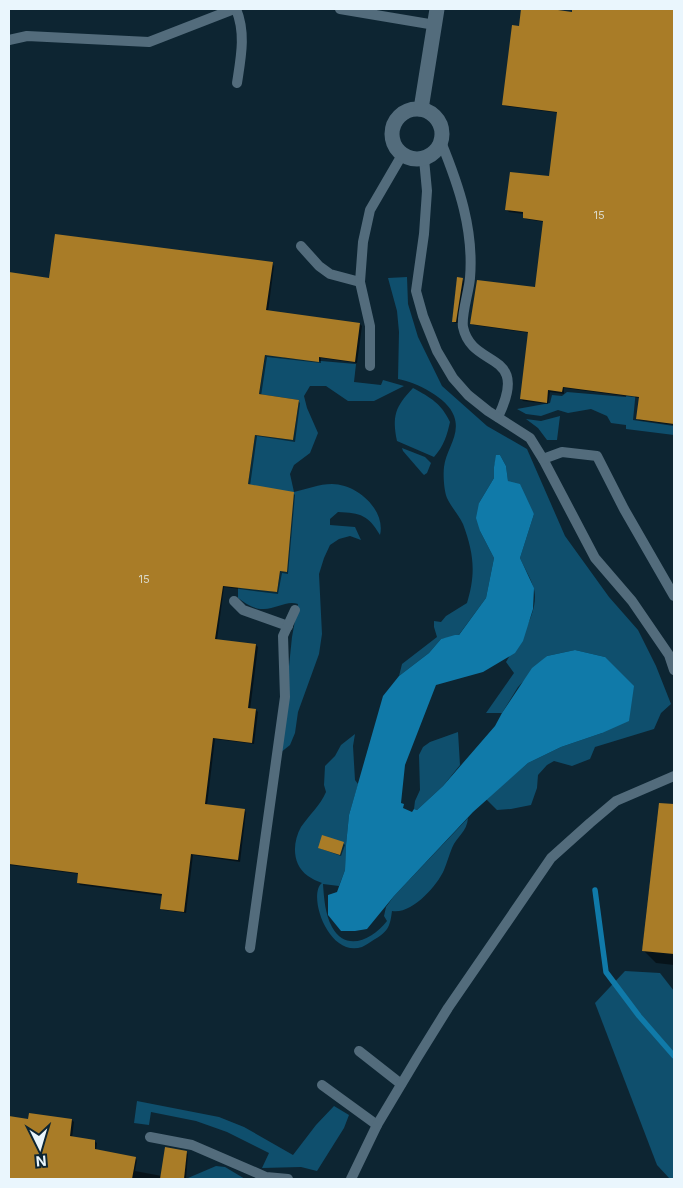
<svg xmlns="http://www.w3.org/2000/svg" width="683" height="1188" font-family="Inter,sans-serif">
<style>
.green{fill:#0f4f6d}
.water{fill:#107aa9}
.shadow{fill:#0007}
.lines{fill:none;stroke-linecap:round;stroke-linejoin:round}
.stream{stroke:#107aa9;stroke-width:5.5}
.building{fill:#a97c27}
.service{stroke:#536c7c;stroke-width:10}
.minor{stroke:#536c7c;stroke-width:15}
.labels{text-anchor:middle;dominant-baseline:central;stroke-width:4;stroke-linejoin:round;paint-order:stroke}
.number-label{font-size:11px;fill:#dad8c8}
</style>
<rect width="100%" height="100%" fill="#0d2532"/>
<g class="green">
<path d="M407,277L408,304L418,337L442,386L487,426L527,449L565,536L609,597L638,630L656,666L671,704L661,713L654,729L595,747L590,759L572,766L554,761L547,765L538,775L537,788L531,805L511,809L497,810L486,799L528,763L561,747L602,733L605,657L575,650L547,656L518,687L502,713H486L514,673L506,662C517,643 542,610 533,586C530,577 524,567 520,558L534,514L508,481L506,466L500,455H497L494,467V478L479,503L480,531L494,558L486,598L458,636L441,639L429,653L399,676L402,664L437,637L434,627V621L441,622L446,616L467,603C476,573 474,554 463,524C459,515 451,507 447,498C444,491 443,475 444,467C446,449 461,435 454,416C448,398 416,382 398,379L399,332L397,311L388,278Z"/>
<path d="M266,351L286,358L356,364L354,382L381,385L383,380L404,386L374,401H348L326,386H310L304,396L307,408L318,433L310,453L294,465L290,474L294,492C307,489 319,484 332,484C357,484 386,510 380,535C368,515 361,513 338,512L330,519V525L355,527L361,540L350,536L339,539L330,545L324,558L319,574L322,634L319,654L298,712L295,733L290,745L280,753L292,637L298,604C287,600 276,609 264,609C255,610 245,603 238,598V587L277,592L280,571L287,572L246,497L255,435L293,440L299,400L259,394Z"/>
<polygon points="629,378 637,380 633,420 674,426 674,435 626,429 626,425 611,423 607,416 591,409 568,413 558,410 541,416 526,414 517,409 550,403 552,395 562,396 567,392 626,397"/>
<path d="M413,388C431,398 441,403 450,422C447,435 444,446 434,457L397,441C392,416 395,407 413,388Z"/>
<polygon points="560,416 557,440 547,440 538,428 526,419 541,421"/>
<polygon points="402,448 425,457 431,463 427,473 424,475 422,473 403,451"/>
<polygon points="458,732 460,765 443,786 417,810 414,809 415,801 420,790 419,755 423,747 430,742"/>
<path d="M355,734L353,746L355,780L358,784L349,815L346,845L345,870L339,886L323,884C324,898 325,914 332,927C346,953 373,939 387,921L384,916L386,907L394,896L468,818C467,832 457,836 452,848C449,855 447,863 444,870C437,886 411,915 392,911C390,927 388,932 372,941C369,943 366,945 362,947C328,958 307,894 322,883C317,881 312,879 308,876C292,865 292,843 301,827C309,815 320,806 326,792L324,785L325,766L335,756L341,745Z"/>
<polygon points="625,971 660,973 674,991 674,1179 670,1179 657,1165 595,1003"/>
<polygon points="137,1101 219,1117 244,1127 293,1155 316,1125 334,1106 349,1115 344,1128 317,1171 301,1167 262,1168 269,1153 227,1132 196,1121 151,1112 149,1125 134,1123"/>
<polygon points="216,1166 225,1167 245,1179 188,1178"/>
</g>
<polygon class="water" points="496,455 500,455 506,466 508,481 520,484 534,514 520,558 534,588 533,609 523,641 515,653 483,672 436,685 405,765 401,803 404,804 403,808 412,812 414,809 417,810 443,786 495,726 502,713 532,668 547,656 575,650 605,657 634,686 629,721 602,733 561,747 528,763 473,812 394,896 367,929 355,931 341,931 328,915 328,895 337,892 345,870 346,845 349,815 383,696 399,676 429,653 441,639 455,635 459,635 486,598 494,558 480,531 476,518 479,503 494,478 494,467"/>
<g class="shadow">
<polygon points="523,9 541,9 573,13 574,9 674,9 674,425 639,420 637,418 640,398 564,388 564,394 550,392 548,404 523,401 521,399 530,333 473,325 471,323 536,289 544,222 526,219 524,217 524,214 509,212 507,210 550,178 559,113 505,106 503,104 520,27"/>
<polygon points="272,263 274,266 268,312 360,324 362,326 357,363 321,358 321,363 267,357 261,396 298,401 300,403 295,442 257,436 250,486 293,493 295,495 288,574 282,573 278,594 224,587 217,640 256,645 258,647 250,710 256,710 258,712 254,744 215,739 207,805 244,810 246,812 240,862 193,855 186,913 163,910 161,908 163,896 80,885 78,883 79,874 9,865 9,274 50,279"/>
<polygon points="462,279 464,281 458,323 455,323 453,321"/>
<polygon points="660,804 674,806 674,965 656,963 643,950"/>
<polygon points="343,843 345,845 341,856 319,848"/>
<polygon points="9,1118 29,1121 72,1120 74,1122 72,1138 94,1141 97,1143 96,1151 135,1158 137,1160 135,1171 162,1176 186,1152 188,1154 186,1179 9,1179"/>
</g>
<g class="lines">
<polyline class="stream" points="595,890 606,972 639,1016 674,1056"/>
</g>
<g class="building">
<polygon points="521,9 551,9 572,12 572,9 674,9 674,424 636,419 639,397 563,387 562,392 548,390 547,403 520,399 528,332 470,324 477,280 535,287 543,221 523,218 523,212 505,210 510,172 549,176 557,112 502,105 512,25 519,26"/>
<polygon points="55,234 273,262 266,310 360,323 355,362 319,357 319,362 265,355 259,394 299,400 293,440 255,435 248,484 294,492 287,572 280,571 277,592 223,586 215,639 256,644 248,708 256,709 252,743 213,738 205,804 245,809 238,860 191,854 184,912 160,909 162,894 77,883 78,873 9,864 9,272 49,278"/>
<polygon points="457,277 463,278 456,322 452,322"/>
<polygon points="659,803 674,804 674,954 642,951"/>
<polygon points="322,835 344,842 340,855 318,848"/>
<polygon points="29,1113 72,1119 70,1136 95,1140 95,1149 136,1157 132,1179 9,1179 9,1116 28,1119"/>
<polygon points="165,1147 187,1151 184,1179 160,1179"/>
</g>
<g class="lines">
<g class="service">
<path d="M236,9C246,33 241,57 237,83"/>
<polyline points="340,9 435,25"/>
<polyline points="9,40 27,36 149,42 234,9"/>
<path d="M441,142C459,186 474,230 470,278C469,291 461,315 463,327C472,370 531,349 498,417"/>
<polyline points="424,159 427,191 424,234 416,291 423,316 437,351 453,378 468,395 488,411 530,438 543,459 595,558 632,601 669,655 674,670"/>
<polyline points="301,246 319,266 330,274 360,282 363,242 370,210 402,155"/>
<polyline points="360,282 370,326 370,366"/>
<polyline points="543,459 562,452 597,456 624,509 674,596"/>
<polyline points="234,601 243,610 288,626"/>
<polyline points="250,948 285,697 283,636 295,610"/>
<polyline points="359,1051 401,1084"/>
<polyline points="322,1085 377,1125"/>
<polyline points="150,1137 192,1145 266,1177 288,1179"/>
<polyline points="351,1179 377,1125 417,1058 448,1008 551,858 590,823 616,801 674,776"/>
</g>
<g class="minor">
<circle cx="417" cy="134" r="25"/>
<polyline points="421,109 437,9"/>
</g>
</g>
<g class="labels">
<g class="number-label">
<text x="599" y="215">15</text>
<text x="144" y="579">15</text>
</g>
</g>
<rect width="683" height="1188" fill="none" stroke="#eaf6fd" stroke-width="20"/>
<g transform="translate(40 1148) rotate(175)" stroke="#0d2532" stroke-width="4" paint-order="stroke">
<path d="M0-4L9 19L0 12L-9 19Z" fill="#eaf6fd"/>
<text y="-8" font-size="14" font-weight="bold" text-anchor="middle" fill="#eaf6fd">N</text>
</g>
</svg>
